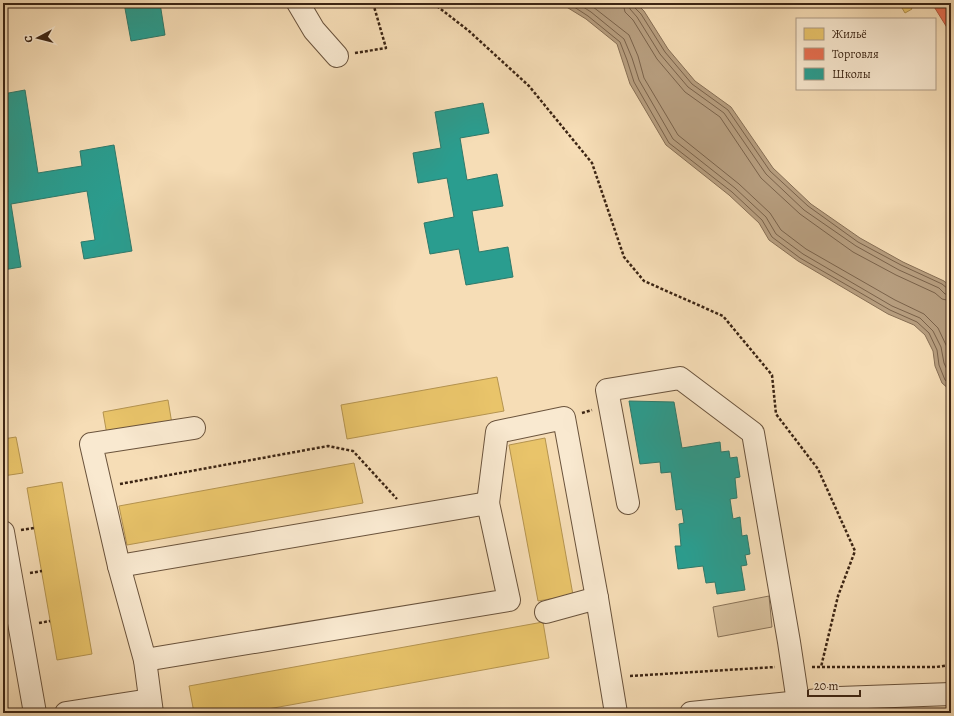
<svg xmlns="http://www.w3.org/2000/svg" width="954" height="716" font-family="Alegreya,serif">
<style>
.green{fill:#d6be9a;stroke:#897257}
.water{fill:#b79e7f;stroke:#866e54}
.homes{fill:#e9c46a;stroke:#b59450}
.shops{fill:#e76f51;stroke:#b4593f}
.schools{fill:#2a9d8f;stroke:#2f796a}
.lines{fill:none;stroke-linecap:round;stroke-linejoin:round}
.shore{stroke:#7a624a;stroke-width:1}
.minor-casing{stroke:#6a533c;stroke-width:24}
.path{stroke:#3c2514;stroke-width:2.5;stroke-dasharray:3 2;stroke-linecap:butt}
.minor{stroke:#f9e9d0;stroke-width:22}
</style>
<rect width="100%" height="100%" fill="#f6ddb6"/>
<filter id="stains"><feTurbulence type="fractalNoise" baseFrequency=".005" numOctaves="4"/><feColorMatrix values="0 0 0 0 .2 0 0 0 0 .09 0 0 0 0 .02 0 0 0 .5 -.17"/></filter>
<radialGradient id="worn" r=".72"><stop offset=".6" stop-color="#630" stop-opacity="0"/><stop offset="1" stop-color="#630" stop-opacity=".3"/></radialGradient>
<polygon class="green" points="769,596 772,627 718,637 713,607"/>
<polygon class="water" points="560,3 636,3 644,11 668,49 695,81 731,107 773,168 811,204 860,238 903,262 944,281 951,287 951,391 942,383 935,366 933,351 925,335 914,325 888,314 798,261 769,240 759,223 729,195 666,145 630,84 617,44 586,19"/>
<g class="homes">
<polygon points="899,3 908,3 912,9 905,13"/>
<polygon points="497,377 504,411 347,439 341,405"/>
<polygon points="168,400 172,424 107,435 103,412"/>
<polygon points="16,437 23,473 3,476 3,439"/>
<polygon points="545,438 573,595 538,601 509,445"/>
<polygon points="354,463 363,503 127,545 119,506"/>
<polygon points="62,482 92,654 57,660 27,488"/>
<polygon points="543,622 549,658 246,713 194,713 189,686"/>
</g>
<polygon class="shops" points="936,3 951,3 951,34 933,5"/>
<g class="schools">
<polygon points="124,3 160,3 165,35 131,41"/>
<polygon points="25,90 38,173 82,166 80,151 114,145 132,251 84,259 81,242 95,240 87,191 11,204 21,267 3,270 3,192 8,192 3,164 3,94"/>
<polygon points="483,103 489,133 460,138 467,180 497,174 503,206 472,211 479,252 508,247 513,277 466,285 459,249 430,254 424,223 454,217 447,178 418,183 413,153 441,148 435,112"/>
<polygon points="629,401 674,402 682,448 720,442 721,452 729,451 730,458 737,457 740,477 735,478 737,498 730,499 733,519 740,517 742,536 747,535 750,554 745,555 747,565 741,566 745,590 717,594 715,582 706,583 703,566 678,569 675,546 681,546 679,524 684,523 682,509 676,510 671,472 661,473 660,462 640,464"/>
</g>
<g class="lines">
<g class="shore">
<polyline points="568,3 588,16 620,42 627,60 634,82 669,143 732,192 762,220 772,237 800,258 890,310 917,322 929,333 937,350 939,365 945,380 951,385"/>
<polyline points="577,3 591,12 624,39 632,58 639,80 673,139 735,188 766,217 776,234 803,254 892,306 920,318 933,331 941,347 944,363 951,378"/>
<polyline points="588,3 629,35 638,56 644,78 678,135 739,184 770,213 781,230 806,249 895,300 924,314 938,328 947,347 951,365"/>
<polyline points="623,3 625,12 633,20 657,59 685,92 720,117 761,178 800,214 853,252 896,275 935,293 942,299 951,301"/>
<polyline points="629,3 630,9 637,17 660,54 688,87 724,113 766,174 804,210 856,246 899,270 939,288 945,294 951,295"/>
<polyline points="634,3 634,7 641,14 665,52 692,84 728,110 770,171 808,206 858,242 901,265 942,284 948,289 951,290"/>
</g>
<defs>
<g id="minor">
<polyline points="298,3 314,30 337,56"/>
<polyline points="488,503 497,432 564,418 597,598"/>
<polyline points="628,503 607,390 680,378 753,433 789,642 798,702"/>
<polyline points="3,532 35,713"/>
<polyline points="119,566 488,503 509,600 145,660"/>
<polyline points="546,612 597,598 616,713"/>
<polyline points="66,713 150,700"/>
<polyline points="152,713 145,660 119,566 91,444 194,428"/>
<polyline points="691,713 839,698 951,694"/>
</g>
</defs>
<use href="#minor" class="minor-casing"/>
<g class="path">
<polyline points="433,3 469,31 529,86 592,163 624,257 644,281 723,316 772,375 776,414 818,469 855,551 838,596 821,667"/>
<polyline points="355,53 386,48 373,3"/>
<polyline points="582,413 592,410"/>
<polyline points="120,484 328,446 353,451 397,499"/>
<polyline points="21,530 34,528"/>
<polyline points="30,573 42,571"/>
<polyline points="39,623 50,621"/>
<polyline points="812,667 936,667 951,665"/>
<polyline points="630,676 775,667"/>
</g>
<use href="#minor" class="minor"/>
</g>
<rect width="954" height="716" fill="none" stroke="#f6ddb6" stroke-width="16"/>
<rect x="4" y="4" width="946" height="708" fill="none" stroke="#3c2514" stroke-width="2"/>
<rect x="8" y="8" width="938" height="700" fill="none" stroke="#3c2514"/>
<rect x="796" y="18" width="140" height="72" fill="#f9e9d0" stroke="#ad9b85"/>
<rect x="804" y="28" width="20" height="12" fill="#e9c46a" stroke="#ad9b85"/>
<text x="832" y="38" font-size="12" fill="#3c2514">Жильё</text>
<rect x="804" y="48" width="20" height="12" fill="#e76f51" stroke="#ad9b85"/>
<text x="832" y="58" font-size="12" fill="#3c2514">Торговля</text>
<rect x="804" y="68" width="20" height="12" fill="#2a9d8f" stroke="#ad9b85"/>
<text x="832" y="78" font-size="12" fill="#3c2514">Школы</text>
<g transform="translate(38 38) rotate(263)" stroke="#f9e9d0" stroke-width="3" paint-order="stroke">
<path d="M0-3L7 15L0 10L-7 15Z" fill="#3c2514"/>
<text y="-6" font-size="11" font-weight="bold" text-anchor="middle" fill="#3c2514">С</text>
</g>
<path d="M808 690v6h52v-6" fill="none" stroke="#3c2514" stroke-width="2"/>
<text x="814" y="690" font-size="12" fill="#3c2514" stroke="#f9e9d0" stroke-width="3" paint-order="stroke">20 m</text>
<rect width="100%" height="100%" filter="url(#stains)"/>
<rect width="100%" height="100%" fill="url(#worn)"/>
</svg>
